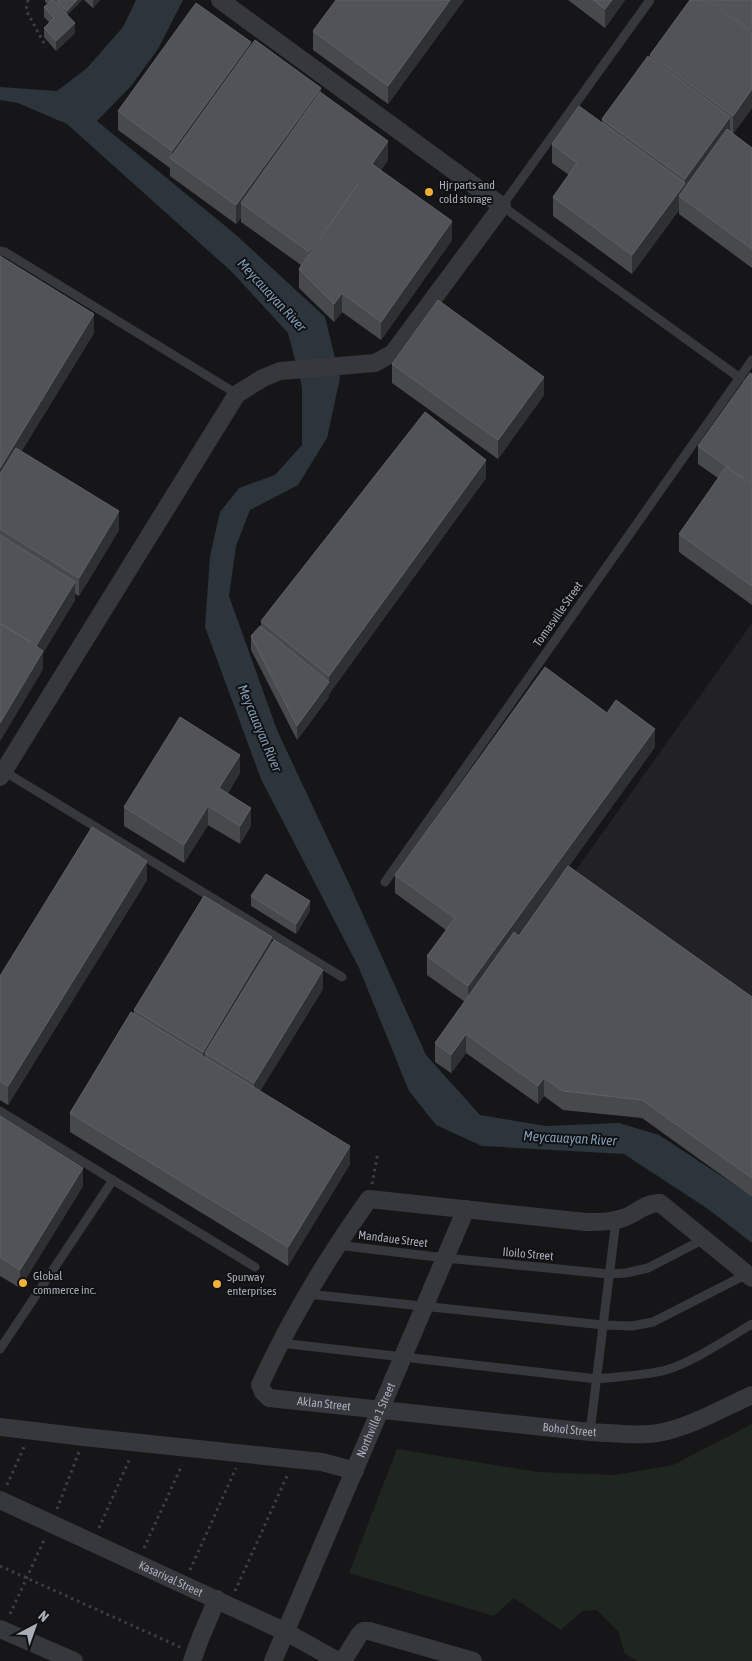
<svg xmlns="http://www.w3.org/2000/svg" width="752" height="1661" font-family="'Asap Condensed',sans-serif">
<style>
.built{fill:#222225}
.green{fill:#1e261f}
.water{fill:#2c353c}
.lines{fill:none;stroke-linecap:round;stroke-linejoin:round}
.path{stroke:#3d3f44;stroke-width:3;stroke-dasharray:2.5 4;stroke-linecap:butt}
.service{stroke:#37383d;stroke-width:9}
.minor{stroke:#37383d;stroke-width:18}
.wall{fill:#47494d}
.shaded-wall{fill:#2f3033}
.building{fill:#525359;stroke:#5f6168}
.poi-dot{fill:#f2b134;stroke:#111113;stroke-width:2}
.labels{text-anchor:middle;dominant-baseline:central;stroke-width:4;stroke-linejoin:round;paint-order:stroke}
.poi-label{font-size:12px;fill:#a8adb8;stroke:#111113;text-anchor:start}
.street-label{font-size:12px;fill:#a8adb8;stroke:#111113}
.water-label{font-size:14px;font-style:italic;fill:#7f9bb3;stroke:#111113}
</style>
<rect width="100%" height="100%" fill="#161618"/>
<polygon class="built" points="752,623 752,1007 571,877"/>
<polygon class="green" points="752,1424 752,1661 638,1661 625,1654 618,1631 597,1610 582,1611 561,1630 514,1598 494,1616 349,1573 397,1449 538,1472 615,1475 673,1465"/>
<polygon class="water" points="136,0 183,0 158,49 131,86 97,121 235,234 325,317 340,378 327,438 298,485 250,510 236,546 229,596 277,730 351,888 426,1055 480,1115 546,1126 619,1123 659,1135 752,1196 752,1243 708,1209 624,1154 482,1146 436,1125 409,1091 359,968 261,779 205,627 210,556 220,512 239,488 275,475 302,445 302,387 288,333 232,272 67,124 18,103 0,100 0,87 57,91 87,68 123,27"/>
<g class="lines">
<g class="path">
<polyline points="28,0 26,10 46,47"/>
<polyline points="372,1184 378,1152"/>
<polyline points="7,1485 24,1447"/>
<polyline points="57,1509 79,1452"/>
<polyline points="99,1528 130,1458"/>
<polyline points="144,1548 182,1465"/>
<polyline points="0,1566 180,1647"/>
<polyline points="190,1570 236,1468"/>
<polyline points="235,1591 287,1476"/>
<polyline points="10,1614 45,1538"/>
</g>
<g class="service">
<polyline points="650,0 502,206 740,378"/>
<polyline points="0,251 5,252 237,394"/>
<polyline points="2,770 342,977"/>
<polyline points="385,882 752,360"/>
<polyline points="0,1111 255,1267"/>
<polyline points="337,1245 445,1258 609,1274 626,1273 648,1268 704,1239"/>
<polyline points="307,1294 603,1325 632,1326 653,1322 747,1274"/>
<path d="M280,1343L597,1379C620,1376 644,1376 666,1370C693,1362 727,1339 752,1324"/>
<polyline points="0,1349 113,1180"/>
<polyline points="590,1432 616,1220"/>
</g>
<g class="minor">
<polyline points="0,777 237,394 263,378 280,371 375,363 393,353 502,206 220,0"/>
<path id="s1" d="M752,1278L660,1203C647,1202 638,1212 626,1217C613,1222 600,1222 586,1222L369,1199C327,1258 290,1319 260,1385L263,1392L269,1398L590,1432C614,1433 640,1437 663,1432C694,1425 723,1408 752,1395"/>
<polyline points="0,1427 84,1437 322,1462 355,1471"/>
<path id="s2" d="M0,1500L286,1632L338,1661"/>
<polyline points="0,1629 74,1661"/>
<polyline points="192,1661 200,1639 217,1599"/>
<path id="s3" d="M273,1661L466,1209"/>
<polyline points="343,1661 359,1635 363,1631 369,1631 473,1661"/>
</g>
</g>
<g class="wall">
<polygon points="45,0 82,0 67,15 75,33 56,51 44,37 44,28 49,22 44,17 44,7 48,4 45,2"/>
<polygon points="84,0 100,0 93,8"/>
<polygon points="464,0 388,104 313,50 313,31"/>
<polygon points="568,0 625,0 605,28"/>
<polygon points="690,0 752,0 752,108 733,134 752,148 752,268 679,214 679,210 632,274 553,216 553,197 569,175 552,163 552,144 602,123 602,119 650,57 650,55"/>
<polygon points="251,47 321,93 388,160 381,170 452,240 381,340 342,312 334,322 299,288 299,269 301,265 241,222 241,218 236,224 170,176 170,168 118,130 118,111"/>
<polygon points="0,256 94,333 21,452 119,530 79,596 75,594 75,600 43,653 43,669 0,741"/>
<polygon points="392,364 544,395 498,459 392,383"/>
<polygon points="752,374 752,605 679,552 679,534 718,478 698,464 698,446"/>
<polygon points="486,478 329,694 329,697 297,740 251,650 251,636 261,627 261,621"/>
<polygon points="655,747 569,866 752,997 752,1197 642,1118 563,1110 544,1096 538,1104 466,1053 451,1073 435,1062 435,1043 465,1002 427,975 427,956 446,930 395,893 395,875"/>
<polygon points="240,773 228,793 251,826 240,844 208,825 184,863 124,826 124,807"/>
<polygon points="147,880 8,1105 0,1100 0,976"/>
<polygon points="251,896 310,911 296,934 251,906"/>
<polygon points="272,942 323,989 260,1091 350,1164 288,1266 70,1132 70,1113 134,1013 134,1010"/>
<polygon points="0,1116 83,1186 20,1288 0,1276"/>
</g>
<g class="shaded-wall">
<polygon points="77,0 82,0 67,15 67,11"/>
<polygon points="93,0 100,0 93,8"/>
<polygon points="450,0 464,0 388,104 388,86"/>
<polygon points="612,0 625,0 605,28 605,9"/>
<polygon points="75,23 75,33 56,51 56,41"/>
<polygon points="251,42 251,61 172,159 172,151"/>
<polygon points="321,88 321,106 241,203 241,218 236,224 236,205"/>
<polygon points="752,89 752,108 733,134 733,116"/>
<polygon points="730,117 730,135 679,196 679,210 632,274 632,255 685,184 685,179"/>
<polygon points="388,141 388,160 372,182 372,164"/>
<polygon points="359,183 309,271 309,252"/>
<polygon points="452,221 452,240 381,340 381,322"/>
<polygon points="342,293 342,312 334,322 334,304"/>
<polygon points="94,314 94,333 0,486 0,468"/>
<polygon points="544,377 544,395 498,459 498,440"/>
<polygon points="486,460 486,478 329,694 329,676"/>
<polygon points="119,511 119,530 79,596 79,578"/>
<polygon points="75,582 75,600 43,653 43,669 0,741 0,723 36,646"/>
<polygon points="329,682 329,697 297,740 297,726"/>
<polygon points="655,729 655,747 468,1005 468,986"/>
<polygon points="240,755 240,773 219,807 219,788"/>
<polygon points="208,806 208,825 184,863 184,845"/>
<polygon points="251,808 251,826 240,844 240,826"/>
<polygon points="147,861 147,880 8,1105 8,1086"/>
<polygon points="310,901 310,911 296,934 296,924"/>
<polygon points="272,937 272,956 205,1053 205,1066 203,1070 203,1052"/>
<polygon points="323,970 323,989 254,1101 254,1083"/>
<polygon points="466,1034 466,1053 451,1073 451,1055"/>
<polygon points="544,1078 544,1096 538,1104 538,1086"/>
<polygon points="350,1146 350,1164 288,1266 288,1247"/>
<polygon points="83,1168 83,1186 20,1288 20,1270"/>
</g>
<g class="building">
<polygon points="52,0 53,0 75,23 56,41 44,28 54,18 44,7"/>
<polygon points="59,0 77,0 67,11 57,2"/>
<polygon points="336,0 450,0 388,86 313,31"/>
<polygon points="593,0 612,0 605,9"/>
<polygon points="690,0 707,0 752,33 752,89 733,116 650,55"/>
<polygon points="710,0 752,0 752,31"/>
<polygon points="196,3 251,42 172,151 118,111"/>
<polygon points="255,40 321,88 236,205 170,158"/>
<polygon points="648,56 730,117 685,179 602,119"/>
<polygon points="320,92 388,141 372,164 452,221 381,322 342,293 334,304 299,269 359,183 309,252 241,203"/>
<polygon points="579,106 685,183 632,255 553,197 577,163 552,144"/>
<polygon points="727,129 752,148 752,249 679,196"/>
<polygon points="0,256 94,314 0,468"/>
<polygon points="438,300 544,377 498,440 392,364"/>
<polygon points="750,373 752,374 752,484 698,446"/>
<polygon points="425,412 486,460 329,676 261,621"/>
<polygon points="16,448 119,511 79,578 0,529 0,474"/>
<polygon points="726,467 752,486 752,586 679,534"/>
<polygon points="0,535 75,582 36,646 43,651 0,723 0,624 31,642 0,623"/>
<polygon points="260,626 329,682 297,726 251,636"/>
<polygon points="545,667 607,713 616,700 655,729 468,986 427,956 455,918 395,875"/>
<polygon points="180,717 240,755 219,788 251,808 240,826 208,806 184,845 124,807"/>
<polygon points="92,827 147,861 8,1086 0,1081 0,976"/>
<polygon points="568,866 752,997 752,1178 642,1100 563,1091 544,1078 538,1086 466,1034 451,1055 435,1043 514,932 519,936"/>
<polygon points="266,874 310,901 296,924 251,896"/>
<polygon points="204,896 272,937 203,1052 134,1010"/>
<polygon points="274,940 323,970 254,1083 205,1053"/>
<polygon points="131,1012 350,1146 288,1247 70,1113"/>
<polygon points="0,1116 83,1168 20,1270 0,1257"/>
</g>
<g class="poi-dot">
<circle cx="429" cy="192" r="5"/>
<circle cx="23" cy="1283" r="5"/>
<circle cx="217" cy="1284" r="5"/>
</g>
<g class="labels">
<g class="poi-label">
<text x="439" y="185">Hjr parts and<tspan x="439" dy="14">cold storage</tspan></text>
<text x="33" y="1276">Global<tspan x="33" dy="14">commerce inc.</tspan></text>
<text x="227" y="1277">Spurway<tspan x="227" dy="14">enterprises</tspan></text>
</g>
<g class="street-label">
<text transform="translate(558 614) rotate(-55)">Tomasville Street</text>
<text transform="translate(393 1239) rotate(7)">Mandaue Street</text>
<text transform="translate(528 1254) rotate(5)">Iloilo Street</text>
<text stroke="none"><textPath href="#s1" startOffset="702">Aklan Street</textPath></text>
<text stroke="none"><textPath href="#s3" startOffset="262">Northville 1 Street</textPath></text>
<text stroke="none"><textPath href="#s1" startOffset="949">Bohol Street</textPath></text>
<text stroke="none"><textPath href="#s2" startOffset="188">Kasarival Street</textPath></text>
</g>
<g class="water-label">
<text transform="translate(272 295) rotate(47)">Meycauayan River</text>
<text transform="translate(260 728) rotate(67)">Meycauayan River</text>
<text transform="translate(570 1138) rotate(3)">Meycauayan River</text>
</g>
</g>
<g transform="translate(35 1626) rotate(41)" stroke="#111113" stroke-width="4" paint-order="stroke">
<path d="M0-4L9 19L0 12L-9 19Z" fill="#a8adb8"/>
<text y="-8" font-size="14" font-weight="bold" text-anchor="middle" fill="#a8adb8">N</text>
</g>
</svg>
